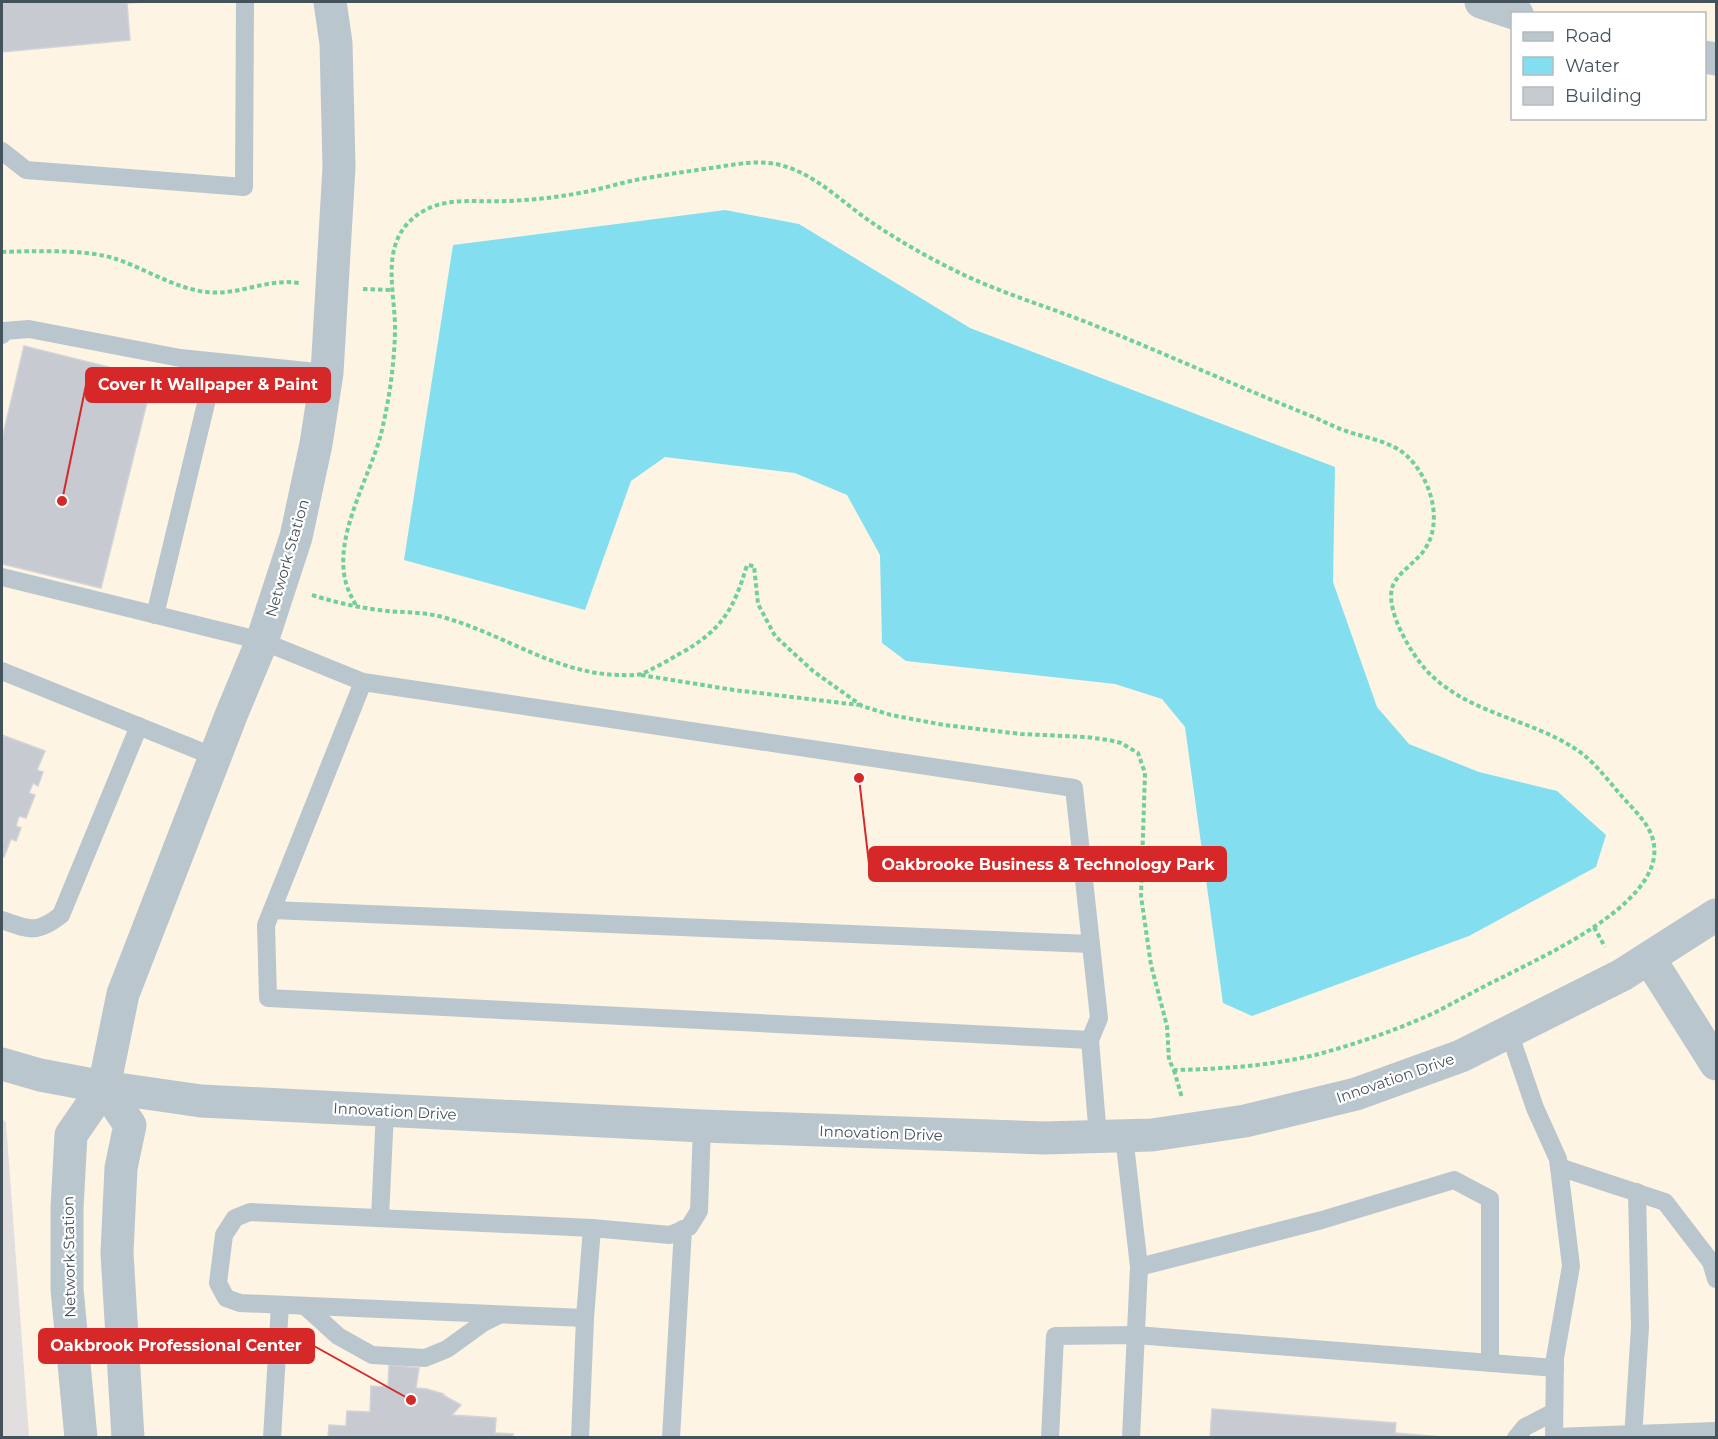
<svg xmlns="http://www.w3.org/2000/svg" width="1718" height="1439" font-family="Montserrat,sans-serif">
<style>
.commercial{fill:#fdf4e4;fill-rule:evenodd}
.education{fill:#e1dedf}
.water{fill:#83dff0}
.building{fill:#c7cad0;stroke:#d1d4d9;stroke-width:1.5}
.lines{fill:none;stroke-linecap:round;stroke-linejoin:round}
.path{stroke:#6fd09b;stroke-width:4;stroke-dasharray:4.5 3;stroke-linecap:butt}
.service{stroke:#bac6cd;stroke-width:18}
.minor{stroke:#bac6cd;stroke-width:33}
.labels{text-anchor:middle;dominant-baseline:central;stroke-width:4.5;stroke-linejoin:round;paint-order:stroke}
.street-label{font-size:15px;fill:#44525b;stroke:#fff}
.leader{fill:none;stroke:#d62828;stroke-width:2}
.callout-dot{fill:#d62828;stroke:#fff;stroke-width:2}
.callout{fill:#d62828;stroke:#d62828;stroke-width:2}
.callout-label{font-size:16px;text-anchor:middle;font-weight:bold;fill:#fff}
</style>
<rect width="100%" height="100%" fill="#f0eded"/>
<path class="commercial" d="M2,2H1716V1437H2ZM1512,14H1704V118H1512Z"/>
<polygon class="education" points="2,1119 6,1122 29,1437 2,1437"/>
<polygon class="water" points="725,210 799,224 970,328 1335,467 1333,582 1377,707 1409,744 1479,772 1557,791 1606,835 1596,867 1469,936 1252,1016 1223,1003 1185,727 1162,699 1115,684 906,661 882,643 880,555 847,495 795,473 665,457 631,481 585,610 404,560 453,245"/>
<g class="building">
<polygon points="2,2 146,2 127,3 130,40 2,52"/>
<polygon points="24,346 153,378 101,588 2,564 2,439"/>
<polygon points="2,735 45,751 37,770 43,772 38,786 33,783 29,793 35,795 26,818 19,816 16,826 21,828 16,841 11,839 4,857 2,856"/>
<polygon points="389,1365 419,1368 416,1388 427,1389 444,1394 443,1395 461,1405 452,1415 496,1418 495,1433 513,1434 513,1438 328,1438 329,1425 346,1426 347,1411 370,1412 371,1386 388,1387"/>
<polygon points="1212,1409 1396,1423 1395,1433 1454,1438 1210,1438"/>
</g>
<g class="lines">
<g class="path">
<path d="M2,252C32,251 88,249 116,259C146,269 176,289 207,292C238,296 267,278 299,283"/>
<polyline points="363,289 393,290"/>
<path d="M312,595C334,602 356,607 379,610C400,613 421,611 442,617C502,633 554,673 618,675C625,675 634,676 641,674C650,671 672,658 681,653C722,630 734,609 747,565L754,566L758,604L775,636L813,671L862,706L891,715L944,725L1021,734L1086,737L1109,740L1121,743L1138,753L1145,773L1141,896L1151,965L1167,1026L1169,1060L1174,1070C1222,1069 1268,1066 1315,1055C1356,1044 1397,1030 1436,1012C1459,1000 1482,987 1505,976C1547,954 1677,897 1651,834C1645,819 1629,805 1619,793C1608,780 1597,766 1584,755C1536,718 1470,717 1426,670C1411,653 1386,612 1392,588C1397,572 1416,563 1425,549C1444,520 1430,477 1406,455C1390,441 1366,438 1346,431C1334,427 1323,421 1311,416C1239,387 1168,355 1096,326C1052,308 1007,295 964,275C933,260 902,243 874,224C842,203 815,172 776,164C754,160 732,165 711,168C690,171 669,174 647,178C626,181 606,188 585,192C559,197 534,200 508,201C473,203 438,194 410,221C380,250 396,296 395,332C394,367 389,401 381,434C369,479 333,537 346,583C349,593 352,598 357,607"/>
<polyline points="641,675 734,690 859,705"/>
<polyline points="1594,927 1605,947"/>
<polyline points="1174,1070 1182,1098"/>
</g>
<g class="service">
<polyline points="2,151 26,170 244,187 245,2"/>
<polyline points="2,335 4,331 29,329 180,358 327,373"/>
<polyline points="2,577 262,641 363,682 1074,788 1099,1018 1090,1040 1098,1137"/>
<polyline points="155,615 216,362"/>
<polyline points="2,671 215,757"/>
<polyline points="363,682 266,925 268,998 1090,1040"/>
<polyline points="272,910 1091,944"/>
<path d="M2,920C29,930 37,934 61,915L139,726"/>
<polyline points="1509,1032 1535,1108 1558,1159 1571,1266 1555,1358 1554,1437 1716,1431"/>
<polyline points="1124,1136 1139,1267 1131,1438"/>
<polyline points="1559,1167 1665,1202 1711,1262 1716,1279"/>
<polyline points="380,1218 385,1111"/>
<polyline points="1139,1267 1322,1220 1454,1180 1490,1199 1490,1363"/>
<polyline points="305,1306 338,1336 372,1355 425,1358 447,1349 483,1323 499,1315"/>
<polyline points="585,1318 240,1303 226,1298 218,1283 224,1235 235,1218 250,1212 592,1228"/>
<polyline points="272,1438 280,1305"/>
<polyline points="580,1438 585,1318 592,1228 670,1235 689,1227 699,1211 702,1126"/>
<polyline points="671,1438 683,1229"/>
<polyline points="1050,1438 1055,1336 1136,1335 1555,1368"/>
<polyline points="1516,1438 1525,1427 1554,1412"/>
<polyline points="1633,1438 1640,1327 1637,1192"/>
</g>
<g class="minor">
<polyline points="1481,2 1517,14"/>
<polyline points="1704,57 1716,59"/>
<polyline points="1649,958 1716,1064"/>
<polyline points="2,1064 40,1075 104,1087 201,1101 702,1126 1044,1138 1152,1135 1245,1121 1356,1094 1461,1056 1622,975 1716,915"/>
<polyline points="104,1087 123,994 232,713 262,641 296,537 316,444 327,373 339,167 336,43 330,2"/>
<polyline points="81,1438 67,1289 67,1208 71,1135 104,1087 130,1125 121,1168 117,1253 128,1438"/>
</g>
</g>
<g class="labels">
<g class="street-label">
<text transform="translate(287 558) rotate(-74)">Network Station</text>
<text transform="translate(1395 1078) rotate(-19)">Innovation Drive</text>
<text transform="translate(395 1111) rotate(3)">Innovation Drive</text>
<text transform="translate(881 1133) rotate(2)">Innovation Drive</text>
<text transform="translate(69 1257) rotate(-91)">Network Station</text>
</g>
</g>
<path class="leader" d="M62 501L86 385M859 778L869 864M411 1400L314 1346"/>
<g class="callout-dot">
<circle cx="62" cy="501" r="6"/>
<circle cx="859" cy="778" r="6"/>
<circle cx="411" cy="1400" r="6"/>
</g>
<g class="callout">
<rect x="86" y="368" width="244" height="34" rx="6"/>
<rect x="869" y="847" width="357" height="34" rx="6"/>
<rect x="39" y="1329" width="275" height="34" rx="6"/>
</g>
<g class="callout-label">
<text x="208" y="390">Cover It Wallpaper &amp; Paint</text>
<text x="1048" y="870">Oakbrooke Business &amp; Technology Park</text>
<text x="176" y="1351">Oakbrook Professional Center</text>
</g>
<rect width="1718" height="1439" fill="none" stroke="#44525b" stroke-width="6"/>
<rect x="1511" y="12" width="195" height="108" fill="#ffffff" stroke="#b4babd" stroke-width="1.5"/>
<rect x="1523" y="32" width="30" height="9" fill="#bac6cd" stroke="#b4babd" stroke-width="1.5"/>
<text x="1565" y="42" font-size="18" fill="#44525b">Road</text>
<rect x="1523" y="57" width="30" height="18" fill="#83dff0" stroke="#b4babd" stroke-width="1.5"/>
<text x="1565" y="72" font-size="18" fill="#44525b">Water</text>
<rect x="1523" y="87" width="30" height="18" fill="#c7cad0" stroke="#b4babd" stroke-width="1.5"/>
<text x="1565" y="102" font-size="18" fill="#44525b">Building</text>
</svg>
